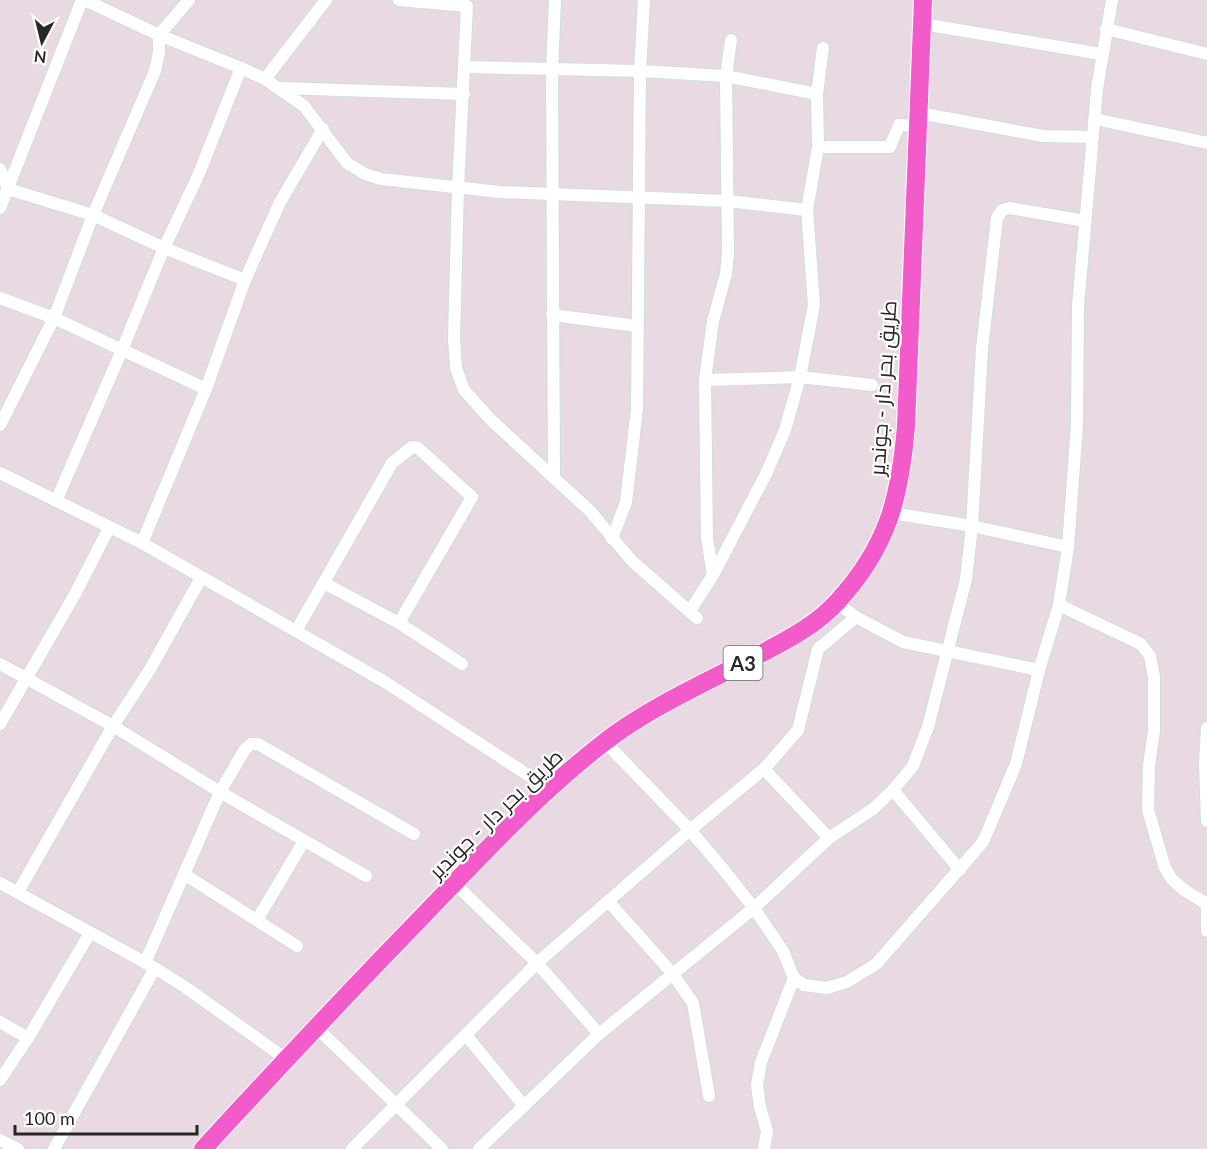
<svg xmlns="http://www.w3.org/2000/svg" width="1207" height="1149" font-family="Lato,Cairo,sans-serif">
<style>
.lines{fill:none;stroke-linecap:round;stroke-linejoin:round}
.minor-casing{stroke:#cedfd9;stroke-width:14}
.highway-casing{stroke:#fff;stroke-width:20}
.minor{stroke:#fff;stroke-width:12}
.highway{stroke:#f35aca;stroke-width:18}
.labels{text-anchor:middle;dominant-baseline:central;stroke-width:4.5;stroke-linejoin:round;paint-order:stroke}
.shield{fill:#fff;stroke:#686868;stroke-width:1.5}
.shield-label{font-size:20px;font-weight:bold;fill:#272727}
.street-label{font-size:21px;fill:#272727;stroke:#fff}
</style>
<rect width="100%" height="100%" fill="#e9d9e2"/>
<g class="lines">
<defs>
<g id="minor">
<polyline points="85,0 159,35 241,68 265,79"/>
<polyline points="326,0 265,79 304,106 347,163 365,174 381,179 500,192 728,201 807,210"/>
<polyline points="399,0 467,6 458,188 454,338 456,368 464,390 491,420 590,511 632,561 697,618"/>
<polyline points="923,24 1101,54"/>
<polyline points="1106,29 1207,54"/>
<polyline points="466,67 640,71 726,76 817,94"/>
<polyline points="280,88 464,94"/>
<polyline points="919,113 1043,136 1093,137"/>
<polyline points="1095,119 1207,143"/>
<polyline points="818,147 890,147 899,125 918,126"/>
<polyline points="0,169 8,189 93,215 164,248 245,280"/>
<polyline points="0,208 82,0"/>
<polyline points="0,298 54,318 206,389"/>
<polyline points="552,315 637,326"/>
<polyline points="705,380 800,377 872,385"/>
<polyline points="0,425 54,318 93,215 155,71 159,52 159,35 189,0"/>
<polyline points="0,473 142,543 385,682 548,788"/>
<polyline points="554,478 552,70 555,0"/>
<polyline points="56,501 122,350 164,248 198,176 241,68"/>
<polyline points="892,513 972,526 1068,547"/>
<polyline points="612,539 626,502 637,409 640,71 644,0"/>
<polyline points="142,543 206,389 245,280 280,202 323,129"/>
<polyline points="713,575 707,538 705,380 713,321 726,274 728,253 726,76 731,40"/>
<polyline points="324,583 399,623 462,664"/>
<polyline points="1059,605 1141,644 1150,656 1154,677 1154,731 1149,765 1148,810 1165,868 1171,878 1184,890 1207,904"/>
<polyline points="690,611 713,575 766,474 785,430 800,377 814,305 807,210 818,147 817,94 823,48"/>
<polyline points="856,617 903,642 1039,670"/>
<polyline points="296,631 392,463 412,447 418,448 472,497 399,623"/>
<polyline points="0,664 113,726 220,792 366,876"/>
<polyline points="0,724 74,596 109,528"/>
<polyline points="1207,728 1205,764 1207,821"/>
<polyline points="605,742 690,830 723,869 754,908 783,951 794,978 804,985 827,988 847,982 876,964 983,842 1016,764 1039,670 1059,605 1068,547 1077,425 1078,306 1097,89 1112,0"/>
<polyline points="764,769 829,838"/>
<polyline points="893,790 913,766 928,727 966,579 972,526 982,349 997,218 1002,210 1010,208 1085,221"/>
<polyline points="184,874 297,946"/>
<polyline points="0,883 155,968 185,987 286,1059"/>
<polyline points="454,883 537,963 599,1034"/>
<polyline points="18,892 113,726 149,671 201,578"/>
<polyline points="608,901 672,973 693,1003 709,1096"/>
<polyline points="1207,908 1207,931"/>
<polyline points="257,920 304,841"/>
<polyline points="145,963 220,792 245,749 251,744 258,744 414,834"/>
<polyline points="0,1022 28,1038"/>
<polyline points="316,1027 442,1149"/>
<polyline points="466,1035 524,1106"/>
<polyline points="0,1080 28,1038 90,933"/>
<polyline points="0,1140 18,1149"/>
<polyline points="54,1149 155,968"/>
<polyline points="352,1149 537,963 690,830 764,769 798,730 818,649 856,617 837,603"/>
<polyline points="479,1149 599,1034 754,908 829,838 873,809 893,790 960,870"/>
<polyline points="764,1149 767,1131 760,1107 757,1085 761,1062 794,978"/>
</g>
<path id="highway" d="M203,1149C274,1072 345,996 418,921C477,860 534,797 602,744C645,710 702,684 751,659C781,643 815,627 838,601C888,546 900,498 906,426L923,0"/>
</defs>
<use href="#minor" class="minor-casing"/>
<use href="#highway" class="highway-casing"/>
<use href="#minor" class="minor"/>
<use href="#highway" class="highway"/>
</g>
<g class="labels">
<rect class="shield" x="723.5" y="646" width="39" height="34" rx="4.5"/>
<g class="shield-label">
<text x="743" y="663">A3</text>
</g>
<g class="street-label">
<text transform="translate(882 388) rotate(-86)">طريق بحر دار - جوندير</text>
<text transform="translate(495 813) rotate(-44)">طريق بحر دار - جوندير</text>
</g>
</g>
<g transform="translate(42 42) rotate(187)" stroke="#ffffff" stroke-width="4.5" paint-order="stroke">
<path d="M0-4.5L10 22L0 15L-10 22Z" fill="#272727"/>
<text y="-9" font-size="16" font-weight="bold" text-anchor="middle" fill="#272727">N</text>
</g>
<path d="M15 1125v9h182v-9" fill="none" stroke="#272727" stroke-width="3"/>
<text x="24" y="1125" font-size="18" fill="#272727" stroke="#ffffff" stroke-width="4.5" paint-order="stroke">100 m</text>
</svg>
